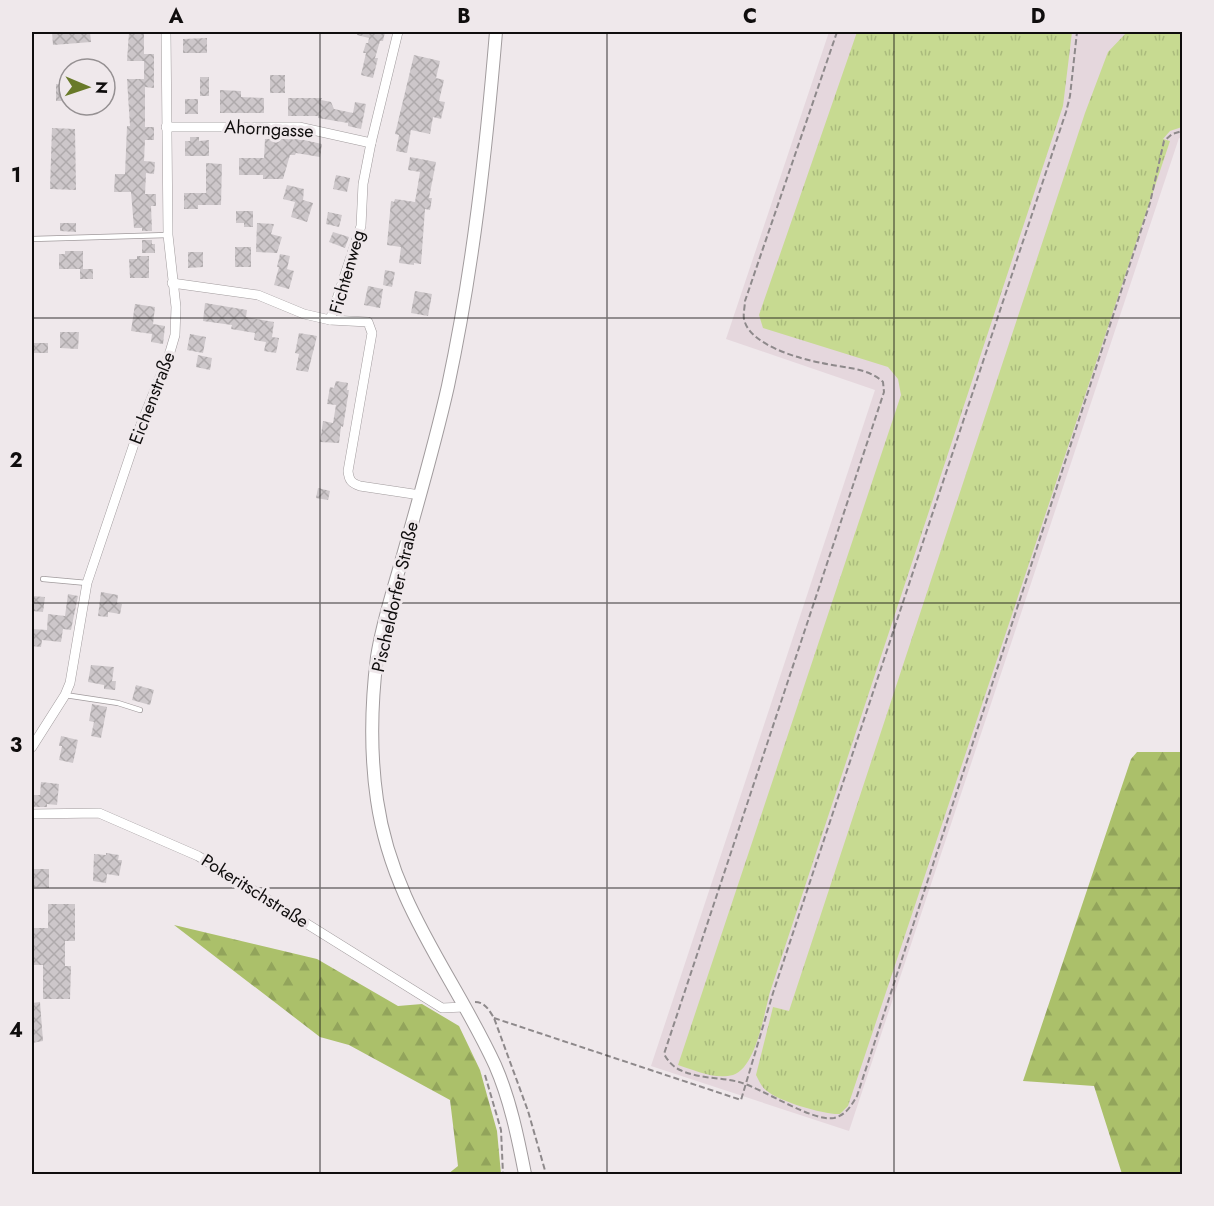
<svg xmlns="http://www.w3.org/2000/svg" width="1214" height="1206" font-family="Jost,sans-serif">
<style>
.built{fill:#e5d7dd}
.grass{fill:url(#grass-tufts)}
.forest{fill:url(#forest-firs)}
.building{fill:url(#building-cross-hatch)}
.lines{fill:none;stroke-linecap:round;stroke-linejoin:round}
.lane-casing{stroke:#a19b9d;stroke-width:6}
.street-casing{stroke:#a19b9d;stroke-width:10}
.secondary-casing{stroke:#a19b9d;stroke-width:14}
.path{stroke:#8e898b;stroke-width:2;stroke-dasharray:6 3;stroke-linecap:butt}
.lane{stroke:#fff;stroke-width:4.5}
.street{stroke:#fff;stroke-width:9}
.secondary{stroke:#fff;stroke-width:12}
.grid{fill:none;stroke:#0f0d0d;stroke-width:1.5;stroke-opacity:0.55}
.labels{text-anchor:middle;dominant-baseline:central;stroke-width:6;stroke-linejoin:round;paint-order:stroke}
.street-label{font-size:18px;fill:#0f0d0d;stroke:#efe8eb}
.neatline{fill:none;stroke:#0f0d0d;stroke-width:2}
.grid-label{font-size:20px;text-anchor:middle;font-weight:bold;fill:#0f0d0d}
</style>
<defs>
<pattern id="grass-tufts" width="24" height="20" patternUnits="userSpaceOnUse" patternTransform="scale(1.5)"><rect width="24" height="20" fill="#c7da91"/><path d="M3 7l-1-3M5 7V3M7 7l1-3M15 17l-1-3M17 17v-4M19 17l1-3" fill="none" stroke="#aaba7c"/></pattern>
<pattern id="forest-firs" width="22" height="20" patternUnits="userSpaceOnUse" patternTransform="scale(1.5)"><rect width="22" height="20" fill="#abc06a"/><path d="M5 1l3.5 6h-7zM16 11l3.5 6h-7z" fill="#92a45b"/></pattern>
<pattern id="building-cross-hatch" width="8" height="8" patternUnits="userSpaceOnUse" patternTransform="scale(1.5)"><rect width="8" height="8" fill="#cdc7ca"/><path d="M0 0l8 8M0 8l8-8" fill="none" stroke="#afaaac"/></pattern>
</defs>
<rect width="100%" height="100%" fill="#efe8eb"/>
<polygon class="built" points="829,32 1182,32 1182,139 1179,138 849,1131 651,1066 875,390 726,339"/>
<g class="grass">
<path d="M857,32H1072L1063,106L770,992C764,1014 756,1068 733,1075C715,1080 694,1070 678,1065L901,395L898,379L888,367L763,328L759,315Z"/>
<path d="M1127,32H1182V127L1170,131L1163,139L1170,141L848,1106L840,1114C825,1115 778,1101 767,1091C762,1088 759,1081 756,1075L773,1007L789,1011L1085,113L1108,52Z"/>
</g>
<g class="forest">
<polygon points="1137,752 1182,752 1182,1174 1122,1174 1094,1086 1023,1081 1131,759"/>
<polygon points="174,925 317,959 398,1006 422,1004 459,1026 480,1070 497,1131 501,1174 448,1174 458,1166 450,1100 349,1045 320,1037"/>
</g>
<g class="building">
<polygon points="52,32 90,32 91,42 53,45"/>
<polygon points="129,32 144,32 144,54 154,54 154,88 145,87 145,127 154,127 154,140 145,140 144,161 155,162 154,174 146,173 145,194 156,194 156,206 151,206 152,231 142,231 142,228 134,228 131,192 114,192 115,174 125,174 127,126 130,126 127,79 144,79 144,61 127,61"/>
<polygon points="357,32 385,32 383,41 380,41 375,58 378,58 373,78 361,75 366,53 363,53 366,43 368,43 369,38 357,35"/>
<polygon points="207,38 207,53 183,53 183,39"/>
<polygon points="414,55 440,61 436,78 444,80 439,101 445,102 441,119 433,117 430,134 411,130 407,153 396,151 399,135 395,134"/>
<rect x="270" y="75" width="15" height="18"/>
<rect x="200" y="77" width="9" height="19"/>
<polygon points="56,84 69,85 69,101 56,101"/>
<polygon points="220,90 241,91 241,97 264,98 264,113 220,113"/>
<polygon points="288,98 322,98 321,100 331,102 334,109 353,113 355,102 366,104 361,129 348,126 348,123 318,118 318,116 288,116"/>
<rect x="185" y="99" width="13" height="15"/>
<polygon points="52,128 75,129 76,190 50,189"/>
<polygon points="190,137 199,137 199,141 209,140 209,156 185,156 185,141 190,141"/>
<polygon points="265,139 299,139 322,144 320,157 296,153 295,155 290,155 283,179 263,179 263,175 239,175 239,158 264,158"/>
<polygon points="410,157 436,162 429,198 432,198 430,210 425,209 421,264 414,263 414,265 399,263 401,247 387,245 391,201 394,202 395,199 415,202 420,172 408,170"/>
<polygon points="206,163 222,164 221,205 198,205 198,209 184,209 184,193 206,193"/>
<polygon points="336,175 350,178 347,192 333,189"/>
<polygon points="287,185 304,189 303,200 313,203 307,222 291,217 295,202 283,199"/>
<polygon points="236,211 253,211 253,227 244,227 244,223 236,223"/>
<polygon points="328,212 342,215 339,227 326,224"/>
<polygon points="60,223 76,223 76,232 60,231"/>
<polygon points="257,223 274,224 271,234 282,237 277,253 256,252"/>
<polygon points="333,232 349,237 345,248 329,242"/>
<polygon points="142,240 152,240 152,244 155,244 155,253 142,253"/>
<rect x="235" y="247" width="16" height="20"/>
<polygon points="65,251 83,251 83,269 93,269 93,279 80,279 80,269 59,269 59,254 65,254"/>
<polygon points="188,252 203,252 203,267 188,268"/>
<polygon points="280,254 290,256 287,269 294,271 289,289 274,285 279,267 284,268 277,267"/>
<polygon points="137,256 149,256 149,278 130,278 129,259 137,259"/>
<polygon points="385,270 395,272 392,287 383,285"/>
<polygon points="368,286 383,289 380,308 364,305"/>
<polygon points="415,291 432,294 428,316 411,313"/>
<polygon points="205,303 247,310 246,317 274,322 272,337 279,338 276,353 264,351 266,342 254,340 255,333 231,329 232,325 203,321"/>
<polygon points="135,304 155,307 153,324 165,326 163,344 151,342 152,334 131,331"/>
<polygon points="60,332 79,332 78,349 60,348"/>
<polygon points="299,333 317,336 308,372 296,370 299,354 295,353"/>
<polygon points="190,334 206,337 203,353 187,350"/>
<rect x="32" y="343" width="16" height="10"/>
<polygon points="198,355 212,358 210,370 196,367"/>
<polygon points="336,381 348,383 347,390 349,390 343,427 341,426 339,443 320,442 323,421 333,423 336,405 327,404 330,387 334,388"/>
<polygon points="318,488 330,491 328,500 316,498"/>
<polygon points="101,592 118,595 117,603 122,604 120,614 108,612 108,617 98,616"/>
<polygon points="68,594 78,596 71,630 63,629 61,642 42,640 41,647 32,646 32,629 47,630 48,614 65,616"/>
<polygon points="32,596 45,597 43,612 32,611"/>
<polygon points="91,665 114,667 112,681 116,681 115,690 104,689 104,685 88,682"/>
<polygon points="136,685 154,690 150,705 132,700"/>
<polygon points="92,704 107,707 101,738 91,736 94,722 89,721"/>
<polygon points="61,736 78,740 73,763 59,760 62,746 59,746"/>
<polygon points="41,782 59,784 57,805 47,804 47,807 32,807 32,795 40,795"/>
<polygon points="106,853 119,855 118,860 122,860 119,876 107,874 106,883 93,881 94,854 106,855"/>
<polygon points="32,869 49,869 49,888 32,887"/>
<polygon points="48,904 75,904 75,941 65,941 65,966 71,966 70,999 43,999 43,965 32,965 32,928 48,928"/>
<polygon points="40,1002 43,1041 32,1043 32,1003"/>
</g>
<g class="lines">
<defs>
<g id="lane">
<polyline points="32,239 168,235"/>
<polyline points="43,579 87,583"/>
<polyline points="65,695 118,703 140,710"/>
</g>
<g id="street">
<path d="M398,32L371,143L363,184L361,226L330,320L368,322L372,333L348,471C349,480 351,483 360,486L420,495"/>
<polyline points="166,127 299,127 371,143"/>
<polyline points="172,283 258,295 304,314 330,320"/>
<polyline points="32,747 65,695 70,683 87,583 138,432 170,352 175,335 176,307 168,235 166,32"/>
<polyline points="32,814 99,813 198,856 442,1008 464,1007"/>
</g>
<path id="secondary" d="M496,32C486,151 473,269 448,386C435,444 418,502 402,559C393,591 382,624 377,657C371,705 370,752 377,800C392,905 453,974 495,1065C510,1099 518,1138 525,1174"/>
</defs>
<use href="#lane" class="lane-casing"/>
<use href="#street" class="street-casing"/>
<use href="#secondary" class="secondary-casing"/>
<g class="path">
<path d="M837,32L745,301C745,306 743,314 744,319C749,345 800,359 822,363C843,368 867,367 883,382L884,392L664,1054C668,1061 672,1066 680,1070C699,1079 719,1077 739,1082C762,1088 812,1122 834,1118C846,1115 851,1106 857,1096L1150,203L1164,141L1172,134L1182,131"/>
<path d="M475,1002C485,1002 489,1010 494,1018L528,1111L546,1174"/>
<polyline points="494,1018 741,1100 773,993 1066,112 1070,96 1077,32"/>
<polyline points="485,1075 501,1130 503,1174"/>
</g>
<use href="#lane" class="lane"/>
<use href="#street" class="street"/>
<use href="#secondary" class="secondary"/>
</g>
<path class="grid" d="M320,32V1174M607,32V1174M894,32V1174M32,318H1182M32,603H1182M32,888H1182"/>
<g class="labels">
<g class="street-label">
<text transform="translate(269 129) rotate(3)">Ahorngasse</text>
<text transform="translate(347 272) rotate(-74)">Fichtenweg</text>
<text transform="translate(152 398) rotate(-69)">Eichenstraße</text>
<text transform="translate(395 597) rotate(-77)">Pischeldorfer Straße</text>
<text transform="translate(255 891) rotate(32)">Pokeritschstraße</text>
</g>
</g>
<rect width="1214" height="1206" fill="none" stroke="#efe8eb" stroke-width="66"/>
<g transform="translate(87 87) rotate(92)"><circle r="28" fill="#efe8eb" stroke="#959092" stroke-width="1.5"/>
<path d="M0-4.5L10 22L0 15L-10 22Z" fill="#697a29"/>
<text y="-9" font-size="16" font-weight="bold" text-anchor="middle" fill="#0f0d0d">N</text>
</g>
<rect x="33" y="33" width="1148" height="1140" class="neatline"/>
<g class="grid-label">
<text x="176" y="23">A</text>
<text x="464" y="23">B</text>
<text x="750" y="23">C</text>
<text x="1038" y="23">D</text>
<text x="16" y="182">1</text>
<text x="16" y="467">2</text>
<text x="16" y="752">3</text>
<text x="16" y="1037">4</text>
</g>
</svg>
